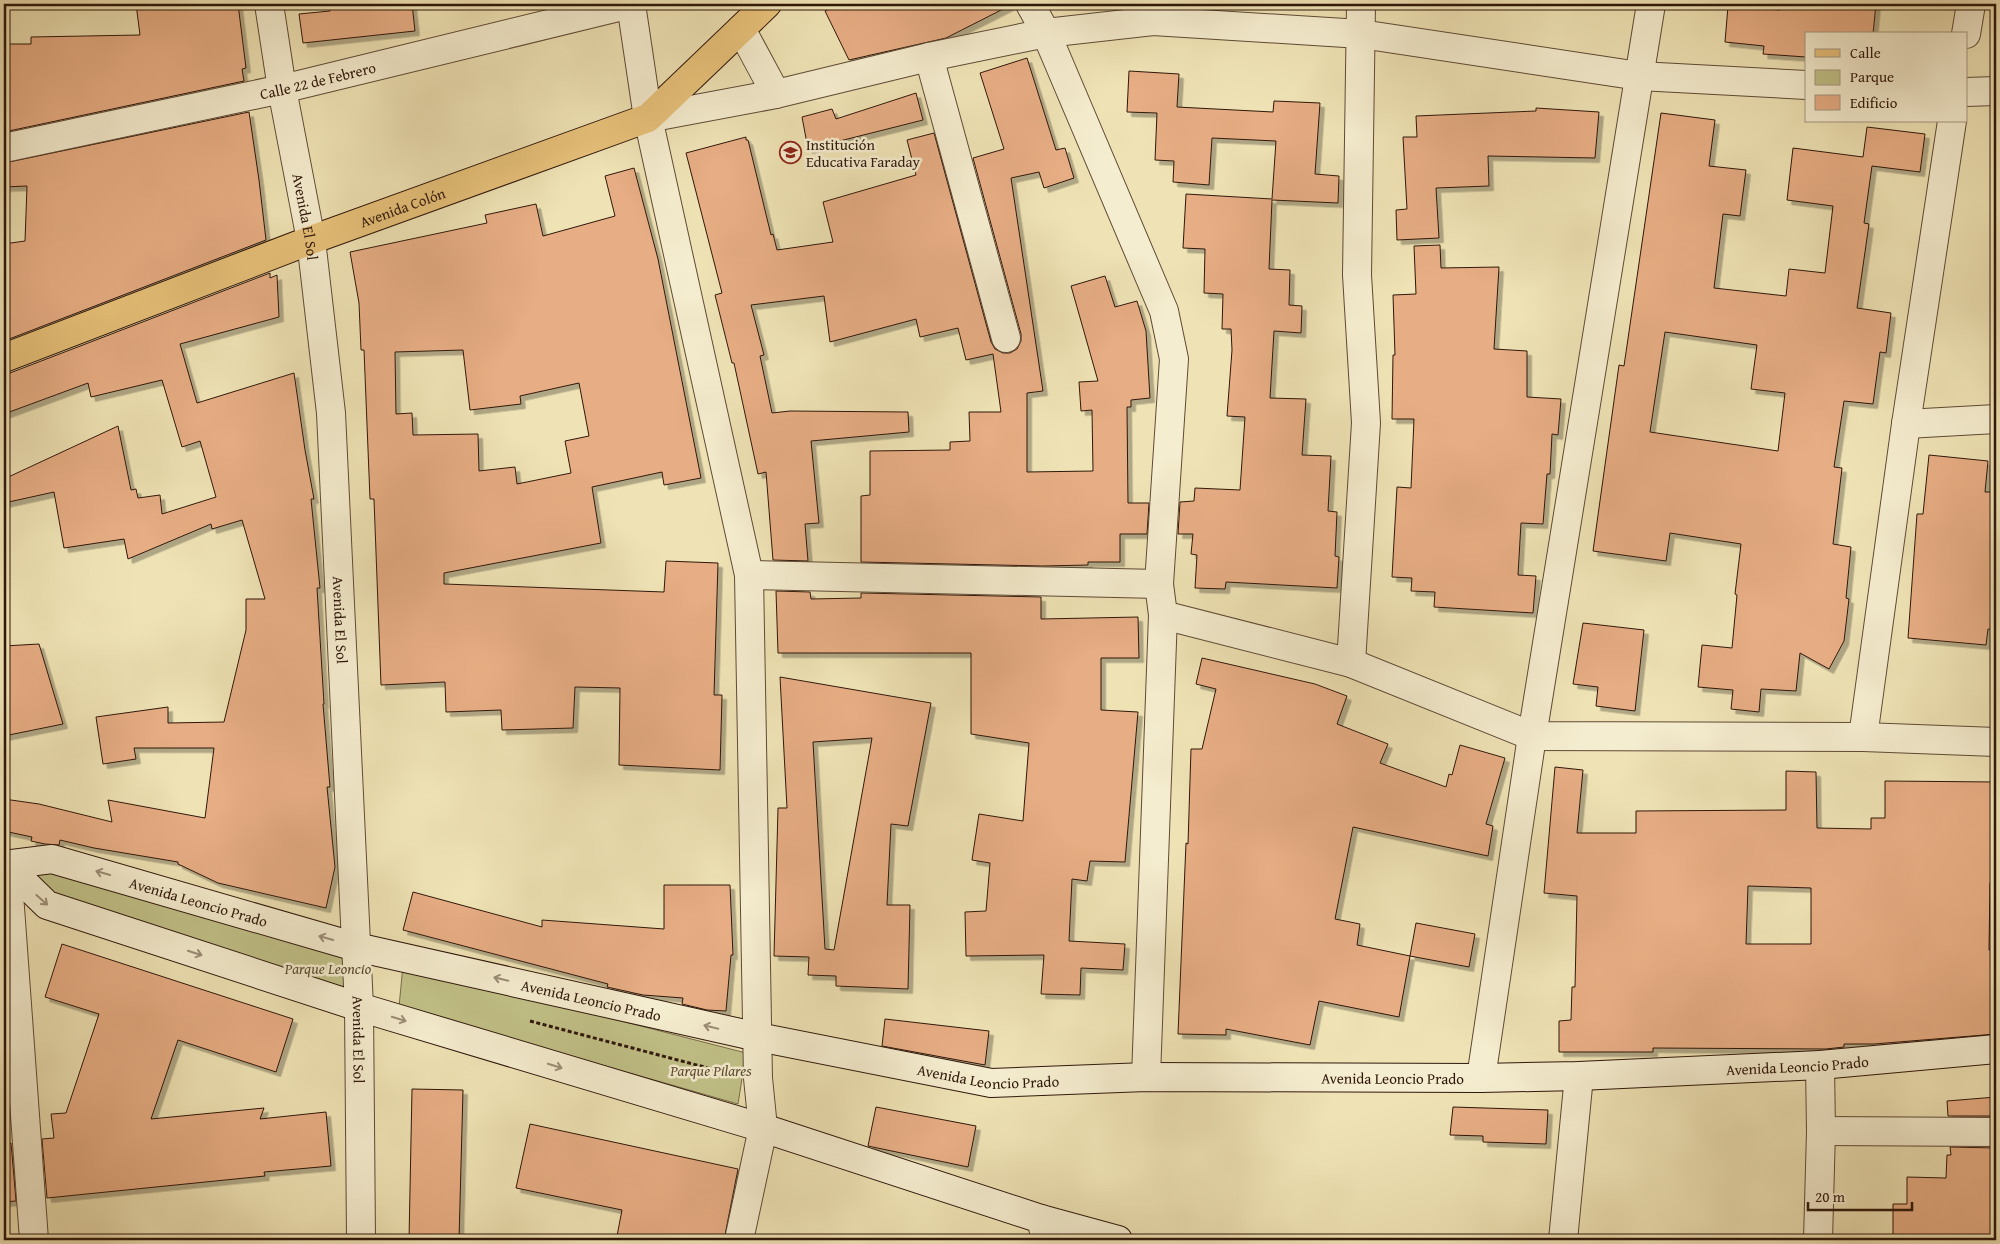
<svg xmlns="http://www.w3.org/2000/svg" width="2000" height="1244" font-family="'Gentium Book Plus',serif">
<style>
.green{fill:#c1c188;stroke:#786c4a}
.building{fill:#e7ad84;stroke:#2f170b;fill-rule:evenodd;filter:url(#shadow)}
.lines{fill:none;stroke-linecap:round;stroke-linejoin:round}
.minor-casing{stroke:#5f4a36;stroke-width:30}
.secondary-casing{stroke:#2f170b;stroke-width:30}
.primary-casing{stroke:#2f170b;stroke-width:30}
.path{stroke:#2f170b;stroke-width:3;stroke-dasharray:4 2.5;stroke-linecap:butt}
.minor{stroke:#f5edcf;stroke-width:28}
.secondary{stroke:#f5edcf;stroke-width:28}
.primary{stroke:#e8c27a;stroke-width:28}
.oneway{stroke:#9c8d77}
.labels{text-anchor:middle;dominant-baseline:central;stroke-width:5;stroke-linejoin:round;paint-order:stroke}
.street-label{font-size:15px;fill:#2f170b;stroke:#f5edcf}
.poi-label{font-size:15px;fill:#2f170b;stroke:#f5edcf;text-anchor:start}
.park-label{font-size:15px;font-style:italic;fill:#5b4a30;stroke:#f5edcf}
</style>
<defs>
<filter id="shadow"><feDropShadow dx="4.5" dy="4.5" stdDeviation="0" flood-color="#0004"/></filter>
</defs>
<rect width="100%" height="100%" fill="#efe3b5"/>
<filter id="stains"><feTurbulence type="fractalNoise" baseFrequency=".004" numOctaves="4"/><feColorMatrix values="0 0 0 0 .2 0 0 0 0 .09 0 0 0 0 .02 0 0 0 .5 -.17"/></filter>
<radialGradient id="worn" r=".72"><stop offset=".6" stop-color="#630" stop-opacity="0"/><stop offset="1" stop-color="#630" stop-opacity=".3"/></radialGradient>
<g class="green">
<polygon points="55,867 351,951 352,999 56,900 25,870"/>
<polygon points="403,965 746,1053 738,1104 399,1007"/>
</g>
<g class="building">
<polygon points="136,4 238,4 246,68 242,69 244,81 4,132 4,44 31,44 31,37 140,35"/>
<polygon points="330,4 412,4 415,31 303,43 299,14 330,11"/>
<polygon points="840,4 1013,4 946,38 849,60 825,11"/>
<polygon points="1781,4 1876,4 1873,34 1806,34 1806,57 1763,54 1764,46 1725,42 1728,6 1780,10"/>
<polygon points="1027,58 1056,150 1065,148 1074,178 1044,188 1039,172 1011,178 1043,391 1027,393 1027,472 1093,471 1092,410 1081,411 1079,382 1098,381 1071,286 1105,276 1115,307 1137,301 1146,331 1150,398 1131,400 1131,407 1127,407 1128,503 1149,503 1147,534 1120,534 1120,562 1088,562 1088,565 1043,566 861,562 861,496 870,495 870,451 950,450 950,442 970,441 969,412 1001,412 993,354 966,360 958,328 920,337 916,319 830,342 824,296 751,305 764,355 760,356 772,413 790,411 908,412 909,432 811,441 819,523 805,524 808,561 773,560 766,472 758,474 734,363 732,363 715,295 722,293 686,153 746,137 746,140 748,140 771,235 773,234 777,250 833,242 823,202 916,175 907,140 934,133 991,342 995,349 1003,353 1010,353 1017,349 1021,341 1021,334 973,158 1004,149 980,73"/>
<polygon points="1129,71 1179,74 1177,107 1273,112 1274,101 1320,103 1315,174 1339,176 1338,203 1272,200 1269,269 1290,270 1289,305 1302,306 1301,333 1274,331 1270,398 1306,399 1302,455 1331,456 1328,511 1337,512 1335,556 1339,557 1337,588 1226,582 1225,589 1195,588 1197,555 1191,554 1193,534 1178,534 1180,502 1194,501 1195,488 1240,490 1245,417 1227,416 1232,350 1231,329 1222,329 1223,294 1204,293 1205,249 1183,248 1186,194 1272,199 1276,141 1212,138 1209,185 1173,182 1174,161 1155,160 1157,113 1127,112"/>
<polygon points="916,93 923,120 808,149 802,117 832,109 836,119"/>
<polygon points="1536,108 1599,112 1595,158 1488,156 1489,186 1436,188 1439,238 1397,240 1396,210 1407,209 1403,137 1417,137 1416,116 1536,111"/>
<polygon points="249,112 259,180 266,240 4,341 4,244 25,241 27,186 4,187 4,163"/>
<path d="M1661,113L1715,120L1709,166L1746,170L1740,216L1723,214L1714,288L1786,296L1789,269L1825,273L1833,206L1787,200L1793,148L1863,157L1867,127L1925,134L1920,172L1872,166L1864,223L1869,224L1857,308L1891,313L1886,353L1880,352L1873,404L1844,401L1834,467L1842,468L1833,544L1851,547L1846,598L1849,599L1844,641L1829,669L1800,653L1796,691L1761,689L1759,712L1731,709L1733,690L1698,687L1702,645L1732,648L1737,595L1735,594L1741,544L1670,533L1666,561L1593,551L1619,365L1624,366ZM1665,332L1757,345L1751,389L1785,393L1778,451L1650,432Z"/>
<path d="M634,168L658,259L701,478L664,485L662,472L592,487L601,543L444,573V584L664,592L666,561L718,563L714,695H722L720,770L619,765L620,688L575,687L573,728L502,730L501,710L446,712L445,682L381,685L374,499H370L364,350H361L359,303L350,252L487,223L485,215L536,204L543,236L615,216L605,176ZM463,350L470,410L521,404L520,396L579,383L589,436L565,441L571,473L517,484L515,467L479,471L478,434L413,435L412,413L396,414L395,352Z"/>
<polygon points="1440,245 1441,268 1499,267 1494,349 1527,351 1527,397 1561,399 1558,435 1552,434 1550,474 1547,474 1543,524 1521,523 1518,575 1536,576 1533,613 1434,607 1435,592 1411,591 1412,578 1392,577 1397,487 1411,488 1414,419 1392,419 1393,355 1395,355 1393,295 1416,294 1414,246"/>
<polygon points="270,273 270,278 277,275 279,317 180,344 197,403 294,373 305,450 314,499 311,499 320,588 317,588 324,704 323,704 330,787 327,787 335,867 326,908 218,883 178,864 178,862 94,848 60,840 59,845 45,844 31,841 32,837 4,831 4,799 39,804 112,822 108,800 205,818 214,748 134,748 136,759 103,764 96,717 168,707 168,723 224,722 246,630 246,599 265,599 242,520 212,529 211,524 128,559 124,539 64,548 54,492 4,503 4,479 118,426 131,490 136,489 138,498 160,495 162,514 216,497 200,441 182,447 162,380 91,397 88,383 4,414 4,373 10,373"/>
<polygon points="1929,455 1988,461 1985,492 1996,492 1996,630 1988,629 1986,645 1908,638 1917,514 1923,514"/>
<polygon points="776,591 810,592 811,599 861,598 861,593 1041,597 1041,619 1138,617 1139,658 1101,658 1101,710 1138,712 1125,862 1090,861 1087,881 1072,879 1069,941 1125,944 1123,970 1081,968 1080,995 1041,994 1044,955 966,956 965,912 986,911 990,863 972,860 979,814 1023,821 1029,743 971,734 971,653 778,653"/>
<polygon points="1583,623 1644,630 1635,711 1596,706 1598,687 1573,684"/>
<polygon points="39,644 63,724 4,736 4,646"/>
<polygon points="1202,658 1315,684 1347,696 1337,724 1388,744 1380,763 1446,787 1449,774 1452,775 1460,745 1505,758 1486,824 1493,826 1488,856 1353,827 1335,919 1360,924 1357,945 1410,956 1399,1017 1319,1001 1310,1045 1226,1029 1226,1035 1178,1034 1186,843 1188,844 1191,749 1202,749 1216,689 1196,684"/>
<path d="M780,677L931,703L908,826L891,824L887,905H910L908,989L836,986V976L808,975L809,957L774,956L778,808H787ZM872,738L834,950L825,949L813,742Z"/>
<path d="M1555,767L1583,770L1577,833H1636V811L1786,810V771L1816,772L1817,828L1871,829V818H1885V781L1996,782V883H1990L1989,950H1996V1034L1874,1044H1844V1047L1826,1049L1653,1048V1052H1559V1021L1571,1020L1572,987H1575L1577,896L1544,893ZM1748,886L1811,888V944H1746Z"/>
<polygon points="664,885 730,885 733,955 731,955 726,1011 707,1010 682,1004 683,998 643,995 607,987 608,984 403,930 413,892 542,927 542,920 664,929"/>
<polygon points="1416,923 1475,934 1469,967 1410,956"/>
<polygon points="62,944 293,1019 276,1072 178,1040 151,1119 264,1108 260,1119 326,1112 331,1166 264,1172 265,1176 47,1198 42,1139 54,1138 51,1114 66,1113 99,1014 45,997"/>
<polygon points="885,1019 989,1031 985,1065 882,1046"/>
<polygon points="412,1089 463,1090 459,1240 409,1240"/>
<polygon points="1996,1097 1996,1116 1948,1116 1947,1101"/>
<polygon points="876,1107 976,1126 968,1167 868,1146"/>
<polygon points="1453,1107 1548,1110 1546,1144 1483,1142 1483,1136 1450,1135"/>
<polygon points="530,1124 738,1169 724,1240 636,1240 617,1236 622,1210 516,1188"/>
<polygon points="11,1143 16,1201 4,1202 4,1144"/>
<polygon points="1950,1147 1996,1148 1996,1236 1967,1235 1967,1238 1946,1237 1946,1240 1893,1240 1893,1204 1907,1204 1907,1177 1946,1178 1947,1155 1951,1155"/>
</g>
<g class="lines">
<defs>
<g id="minor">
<path id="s1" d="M269,4L282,89L311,240L331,413L359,1007L361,1240"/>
<polyline points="631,4 648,118 749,575 758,1078 763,1128 739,1240"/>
<polyline points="1030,4 1046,33 1164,311 1174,359 1159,584 1163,615 1146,1077"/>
<polyline points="741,29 776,94"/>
<polyline points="1966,34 1971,4"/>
<polyline points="929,57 1006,338"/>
<polyline points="1966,92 1996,91"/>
<polyline points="648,118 776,94 929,57 1046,33 1153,21 1361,34 1639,76 1806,85"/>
<path id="s2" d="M4,148L282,89L631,4"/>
<polyline points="1906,424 1996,419"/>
<polyline points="749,575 1159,584"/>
<polyline points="1163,615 1351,663 1532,736 1863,737 1996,742"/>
<polyline points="1351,663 1366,423 1357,275 1361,4"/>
<polyline points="1863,737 1906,424 1952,121"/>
<polyline points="4,867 7,866 34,1240"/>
<polyline points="1481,1078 1532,736 1651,4"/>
<polyline points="1821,1131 1996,1132"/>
<polyline points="1041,1219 1046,1240"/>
<polyline points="1563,1240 1579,1076"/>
<polyline points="1818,1240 1821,1131 1820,1065"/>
</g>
<g id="secondary">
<path id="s3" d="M4,865L52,859L356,947L758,1037L991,1083L1146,1077L1481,1078L1579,1076L1820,1065L1996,1049"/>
<polyline points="7,866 47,905 359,1007 763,1128 1041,1219 1118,1240"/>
</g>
<g id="primary">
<path id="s4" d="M4,358L311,240L648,118L767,4"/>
</g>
</defs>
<use href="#minor" class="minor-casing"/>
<use href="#secondary" class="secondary-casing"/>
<use href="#primary" class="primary-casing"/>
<polyline class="path" points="530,1021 727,1073"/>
<use href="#minor" class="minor"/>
<use href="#secondary" class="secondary"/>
<use href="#primary" class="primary"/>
</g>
<defs><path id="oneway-shaft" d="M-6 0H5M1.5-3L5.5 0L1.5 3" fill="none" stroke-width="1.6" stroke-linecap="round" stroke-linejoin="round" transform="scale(1.25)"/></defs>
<g class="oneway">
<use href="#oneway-shaft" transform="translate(103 873) rotate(-164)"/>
<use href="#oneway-shaft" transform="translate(42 900) rotate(42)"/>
<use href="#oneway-shaft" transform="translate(326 938) rotate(-164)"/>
<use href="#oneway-shaft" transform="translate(195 953) rotate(18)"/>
<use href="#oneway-shaft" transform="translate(501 979) rotate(-167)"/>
<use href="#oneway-shaft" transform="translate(399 1019) rotate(17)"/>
<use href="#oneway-shaft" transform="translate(711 1027) rotate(-167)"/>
<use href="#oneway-shaft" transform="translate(555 1066) rotate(17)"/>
</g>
<defs>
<symbol id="school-ring" viewBox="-11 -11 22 22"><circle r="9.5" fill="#f5edcf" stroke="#8f2418" stroke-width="1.5"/><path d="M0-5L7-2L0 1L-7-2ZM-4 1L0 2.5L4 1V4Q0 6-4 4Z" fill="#8f2418"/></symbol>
</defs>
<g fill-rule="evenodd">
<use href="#school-ring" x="778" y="140" width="25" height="25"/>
</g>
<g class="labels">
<g class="street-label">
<text stroke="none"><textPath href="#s2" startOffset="321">Calle 22 de Febrero</textPath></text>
<text stroke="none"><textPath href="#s4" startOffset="426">Avenida Colón</textPath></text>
<text stroke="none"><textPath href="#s1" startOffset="216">Avenida El Sol</textPath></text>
<text stroke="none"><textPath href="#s1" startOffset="621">Avenida El Sol</textPath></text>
<text stroke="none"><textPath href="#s3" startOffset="201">Avenida Leoncio Prado</textPath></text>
<text stroke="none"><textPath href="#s3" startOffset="606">Avenida Leoncio Prado</textPath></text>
<text stroke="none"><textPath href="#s1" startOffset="1041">Avenida El Sol</textPath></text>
<text stroke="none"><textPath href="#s3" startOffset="1821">Avenida Leoncio Prado</textPath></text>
<text stroke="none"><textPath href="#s3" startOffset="1011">Avenida Leoncio Prado</textPath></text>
<text stroke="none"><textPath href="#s3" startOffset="1416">Avenida Leoncio Prado</textPath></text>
</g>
<g class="poi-label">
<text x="806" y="144">Institución<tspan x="806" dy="17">Educativa Faraday</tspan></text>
</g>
<g class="park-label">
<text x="328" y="968">Parque Leoncio</text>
<text x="711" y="1070">Parque Pilares</text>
</g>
</g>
<rect width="2000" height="1244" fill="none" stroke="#efe3b5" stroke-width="20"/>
<rect x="5" y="5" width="1990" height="1234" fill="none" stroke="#2f170b" stroke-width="2.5"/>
<rect x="10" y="10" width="1980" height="1224" fill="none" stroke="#2f170b"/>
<rect x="1805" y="32" width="162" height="90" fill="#f5edcf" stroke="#a69781"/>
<rect x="1815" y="49" width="25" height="8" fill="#e8c27a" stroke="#a69781"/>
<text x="1850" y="58" font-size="15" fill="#2f170b">Calle</text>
<rect x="1815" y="70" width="25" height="15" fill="#c1c188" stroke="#a69781"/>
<text x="1850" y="82" font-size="15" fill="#2f170b">Parque</text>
<rect x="1815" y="95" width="25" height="15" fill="#e7ad84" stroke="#a69781"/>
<text x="1850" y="108" font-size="15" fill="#2f170b">Edificio</text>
<path d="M1808 1202v8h104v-8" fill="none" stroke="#2f170b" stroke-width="2.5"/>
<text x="1815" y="1202" font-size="15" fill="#2f170b" stroke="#f5edcf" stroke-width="4" paint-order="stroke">20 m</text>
<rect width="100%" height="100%" filter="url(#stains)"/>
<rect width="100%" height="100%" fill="url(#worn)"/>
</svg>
